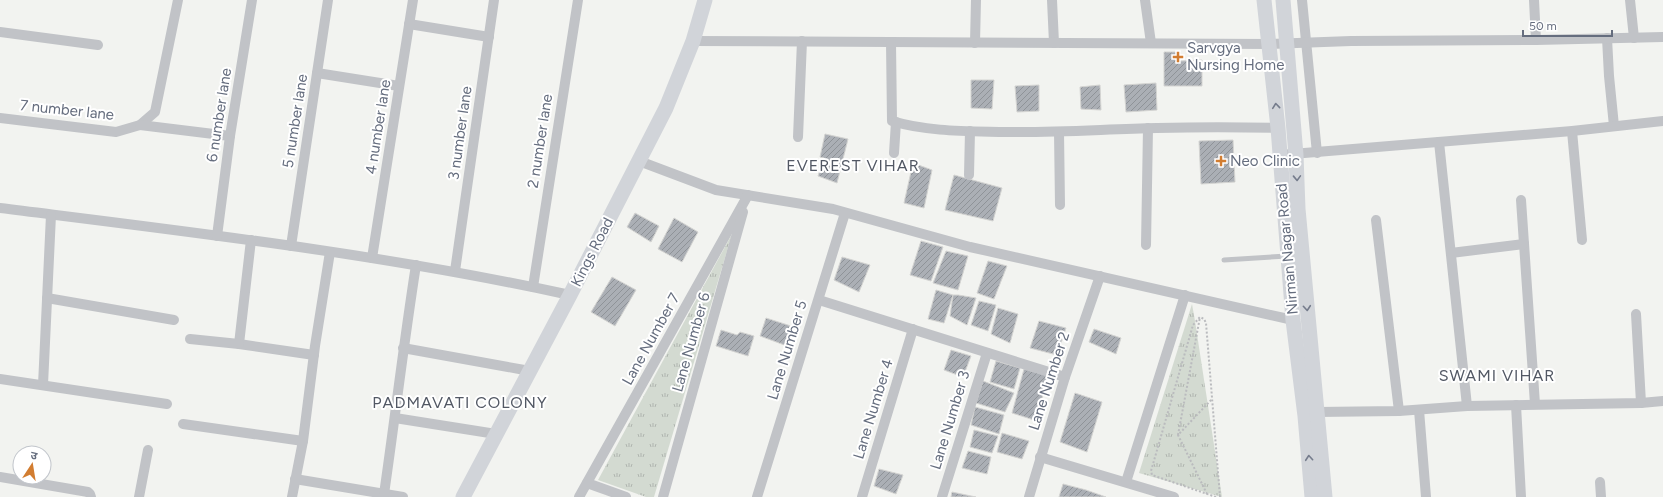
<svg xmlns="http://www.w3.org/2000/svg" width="1663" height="497" font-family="Figtree,'Noto Sans Devanagari',sans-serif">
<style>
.park{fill:url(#park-tufts)}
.building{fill:url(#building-hatch);stroke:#d4d4d2}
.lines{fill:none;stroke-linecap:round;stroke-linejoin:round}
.path{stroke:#babbbe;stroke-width:2;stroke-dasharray:2 2;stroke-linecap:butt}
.lane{stroke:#c1c3c7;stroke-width:5}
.street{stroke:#c1c3c7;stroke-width:10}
.secondary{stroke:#d1d4d9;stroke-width:15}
.oneway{stroke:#757c8c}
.poi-dot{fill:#d27d31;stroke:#fff;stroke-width:1.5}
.labels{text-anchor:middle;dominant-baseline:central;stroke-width:4;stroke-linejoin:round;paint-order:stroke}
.poi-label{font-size:15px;fill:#656d7e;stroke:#fff;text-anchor:start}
.street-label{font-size:15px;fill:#656d7e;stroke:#fff}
.neighbourhood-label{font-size:16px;letter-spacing:1px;fill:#525864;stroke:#fff}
</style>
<defs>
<pattern id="park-tufts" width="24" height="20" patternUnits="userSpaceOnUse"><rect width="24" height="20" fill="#d3dad1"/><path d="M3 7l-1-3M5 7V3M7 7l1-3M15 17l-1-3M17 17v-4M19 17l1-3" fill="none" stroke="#afb5af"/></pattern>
<pattern id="building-hatch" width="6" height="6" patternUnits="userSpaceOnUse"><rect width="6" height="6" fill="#abafb5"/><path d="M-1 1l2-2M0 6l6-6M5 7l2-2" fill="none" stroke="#8f9398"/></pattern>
</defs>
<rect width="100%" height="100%" fill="#f2f3f0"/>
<g class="park">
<polygon points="732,234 654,497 646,497 598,480"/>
<polygon points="1192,304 1195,321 1222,497 1139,473"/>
</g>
<g class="building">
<polygon points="1164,52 1180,52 1180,61 1202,60 1202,86 1164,86"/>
<polygon points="971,80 994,80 992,109 971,108"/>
<polygon points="1156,83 1157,110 1126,112 1124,85"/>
<polygon points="1039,85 1039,111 1017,112 1015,86"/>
<polygon points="1100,85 1101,110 1081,109 1080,87"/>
<polygon points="825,134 848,139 837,183 818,176 824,158 820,157"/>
<polygon points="1233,140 1235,182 1201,184 1199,141"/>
<polygon points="913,163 932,170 924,208 904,203"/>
<polygon points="954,175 1002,188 993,221 945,210"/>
<polygon points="635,213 659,226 651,242 627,227"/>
<polygon points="674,218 698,232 682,262 658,249"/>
<polygon points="921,241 943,247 931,281 910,275"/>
<polygon points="946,251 968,256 958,290 933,283"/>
<polygon points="842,257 870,265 859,292 834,280"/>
<polygon points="988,261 1007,266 994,299 977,293"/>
<polygon points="612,277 636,290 615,326 591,312"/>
<polygon points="936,290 953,295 944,323 928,319"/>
<polygon points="953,295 958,295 976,298 967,325 950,316"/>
<polygon points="979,301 996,305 988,331 971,325"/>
<polygon points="998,308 1018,314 1010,343 991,334"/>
<polygon points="766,318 794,327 787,346 760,336"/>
<polygon points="1039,321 1066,328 1057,355 1030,348"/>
<polygon points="1094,329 1121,338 1116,354 1089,342"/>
<polygon points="721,330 737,335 740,332 754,336 748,356 716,346"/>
<polygon points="951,350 971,356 963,377 944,370"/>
<polygon points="996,361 1020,368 1014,389 990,382"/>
<polygon points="1024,369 1050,376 1034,420 1012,413"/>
<polygon points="983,381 1014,393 1005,412 976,403"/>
<polygon points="1075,393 1102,402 1087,452 1060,442"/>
<polygon points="975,407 1004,415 999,434 971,425"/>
<polygon points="974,430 998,436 992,453 970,447"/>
<polygon points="1002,433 1029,441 1022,459 997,452"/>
<polygon points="968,451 991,457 987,474 962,468"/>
<polygon points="879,469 903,475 896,494 874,486"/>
<polygon points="1063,484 1086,490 1106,497 1059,497"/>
<polygon points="952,492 976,497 951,497"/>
</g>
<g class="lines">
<g class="path">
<polyline points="1178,435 1200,317"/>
<polyline points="1207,494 1178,435 1212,399"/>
<polyline points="1216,497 1152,475 1151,471 1193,325 1200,317 1204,319 1206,323 1220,497"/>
</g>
<polyline class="lane" points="1224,260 1287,256"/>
<g class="street">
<polyline points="1052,0 1054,43"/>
<polyline points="1145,0 1151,43"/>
<polyline points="1302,0 1317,153"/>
<polyline points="1534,0 1536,40"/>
<polyline points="1630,0 1634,38"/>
<polyline points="409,24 489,37"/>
<polyline points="0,32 98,45"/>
<polyline points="1607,38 1609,76 1614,126"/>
<polyline points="693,41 1269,44 1351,41 1536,40 1663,37"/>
<path d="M891,43L892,121C928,132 968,131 1006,132C1056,133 1107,129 1157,128C1198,127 1238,127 1278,128"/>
<polyline points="975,43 976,0"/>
<polyline points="317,73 399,86"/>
<polyline points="0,118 116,132 140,125 155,112 178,0"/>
<polyline points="140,125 230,136"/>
<polyline points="1572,131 1582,240"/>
<polyline points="1059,132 1060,205"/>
<polyline points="798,137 802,41"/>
<polyline points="1439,142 1467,406"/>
<polyline points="894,153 896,122"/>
<polyline points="1280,155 1572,131 1663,121"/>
<polyline points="639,161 716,190 833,209 970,247 1293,320"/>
<polyline points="969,175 970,131"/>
<polyline points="1521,200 1535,404"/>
<path d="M0,208C191,232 382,254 570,295"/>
<polyline points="1376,220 1399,411"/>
<polyline points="217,236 230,136 252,0"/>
<polyline points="251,240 239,344 314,355"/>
<polyline points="1146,245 1148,128"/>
<polyline points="291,246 328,0"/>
<polyline points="1451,253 1524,244"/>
<polyline points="372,258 413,0"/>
<polyline points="455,271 494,0"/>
<polyline points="533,287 578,0"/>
<polyline points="47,298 174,320"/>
<polyline points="819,300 1065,377"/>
<polyline points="190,339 239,344"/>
<polyline points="403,348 530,371"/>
<polyline points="0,379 167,404"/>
<polyline points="43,385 51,215"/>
<polyline points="1641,403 1663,401"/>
<polyline points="1516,405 1521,497"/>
<polyline points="1419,410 1426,497"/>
<polyline points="1312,413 1317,412 1399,411 1467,406 1641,403 1636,314"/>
<polyline points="395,418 496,434"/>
<polyline points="183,424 303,441"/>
<polyline points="1040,457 1174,497"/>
<polyline points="0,477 88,492 90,494 91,497"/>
<polyline points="295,479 403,497"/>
<polyline points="1126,482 1185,295"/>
<polyline points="1600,482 1601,497"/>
<polyline points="587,483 626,497"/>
<path d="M384,494C395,418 404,341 416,265"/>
<polyline points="139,497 148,450"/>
<polyline points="292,497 303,441 315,346 330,252"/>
<polyline points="579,497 748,195"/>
<polyline points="663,497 743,212"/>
<polyline points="757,497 845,213"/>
<polyline points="862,497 913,329"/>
<polyline points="942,497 987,353"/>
<polyline points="1029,497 1065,377 1100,276"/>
</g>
<g class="secondary">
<polyline points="1264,0 1278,128 1293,320 1305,416 1312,497"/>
<polyline points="1283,0 1296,155 1298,209 1325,497"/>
<polyline points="463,497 570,295 666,108 693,41 705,0"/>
</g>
</g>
<defs><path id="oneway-chevron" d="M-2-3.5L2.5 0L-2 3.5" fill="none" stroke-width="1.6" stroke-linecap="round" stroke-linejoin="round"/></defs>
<g class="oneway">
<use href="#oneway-chevron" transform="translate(1276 106) rotate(-96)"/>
<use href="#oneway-chevron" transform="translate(1297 178) rotate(88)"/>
<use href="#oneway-chevron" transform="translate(1307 308) rotate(85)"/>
<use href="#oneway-chevron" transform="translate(1309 458) rotate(-95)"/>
</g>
<g class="poi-dot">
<path d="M1176 51h4v4h4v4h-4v4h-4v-4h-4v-4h4z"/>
<path d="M1219 155h4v4h4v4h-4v4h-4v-4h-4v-4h4z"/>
</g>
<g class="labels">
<g class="poi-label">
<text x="1187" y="48">Sarvgya<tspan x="1187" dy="17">Nursing Home</tspan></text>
<text x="1230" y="161">Neo Clinic</text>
</g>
<g class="street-label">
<text transform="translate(67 110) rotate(6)">7 number lane</text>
<text transform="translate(219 115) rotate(-81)">6 number lane</text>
<text transform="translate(295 121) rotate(-81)">5 number lane</text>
<text transform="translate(378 127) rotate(-81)">4 number lane</text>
<text transform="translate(460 133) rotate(-82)">3 number lane</text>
<text transform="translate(540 141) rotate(-81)">2 number lane</text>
<text transform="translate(1287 249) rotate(-95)">Nirman Nagar Road</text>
<text transform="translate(592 252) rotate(-63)">Kings Road</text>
<text transform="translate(651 339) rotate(-61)">Lane Number 7</text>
<text transform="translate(691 342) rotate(-74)">Lane Number 6</text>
<text transform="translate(787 350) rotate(-73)">Lane Number 5</text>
<text transform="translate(1049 381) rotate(-72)">Lane Number 2</text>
<text transform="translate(873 409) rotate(-73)">Lane Number 4</text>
<text transform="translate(950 420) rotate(-73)">Lane Number 3</text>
</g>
<g class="neighbourhood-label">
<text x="853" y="165">EVEREST VIHAR</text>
<text x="1497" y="375">SWAMI VIHAR</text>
<text x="460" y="402">PADMAVATI COLONY</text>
</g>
</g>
<g transform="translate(32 465) rotate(12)"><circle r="19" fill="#ffffff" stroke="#c1c5cb"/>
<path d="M0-3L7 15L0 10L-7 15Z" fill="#d27d31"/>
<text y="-6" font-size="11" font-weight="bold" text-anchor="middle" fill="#656d7e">उ</text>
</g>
<path d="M1523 30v6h89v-6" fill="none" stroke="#656d7e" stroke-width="2"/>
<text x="1529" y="30" font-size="12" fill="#656d7e" stroke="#ffffff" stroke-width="3" paint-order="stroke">50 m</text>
</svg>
